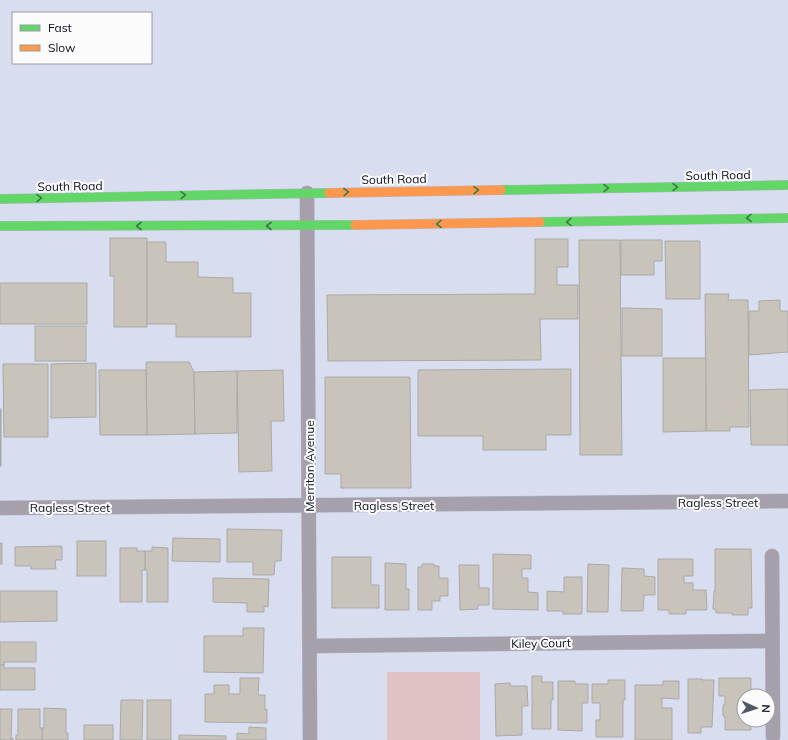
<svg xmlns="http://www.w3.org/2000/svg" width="788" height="740" font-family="Mulish,sans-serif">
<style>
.green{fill:#e0c2c4}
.building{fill:#c8c4bb;stroke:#aaa9a6}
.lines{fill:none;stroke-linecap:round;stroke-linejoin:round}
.street-casing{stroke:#b4b9c8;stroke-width:15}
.fast-casing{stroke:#b4b9c8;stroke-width:10}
.slow-casing{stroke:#b4b9c8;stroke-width:10}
.street{stroke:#a5a0ab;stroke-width:14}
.fast{stroke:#63d668;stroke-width:9}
.slow{stroke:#ff974d;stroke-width:9}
.oneway{stroke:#3a7b46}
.labels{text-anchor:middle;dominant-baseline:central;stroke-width:4;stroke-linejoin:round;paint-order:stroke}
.street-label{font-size:12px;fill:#080c1d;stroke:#fbfbfb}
</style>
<rect width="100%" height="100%" fill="#d8deef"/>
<rect class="green" x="387" y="672" width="93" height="68"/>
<g class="building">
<polygon points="110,238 147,238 147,327 114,327 114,276 110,276"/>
<polygon points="535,239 568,239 568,267 557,267 557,285 578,285 578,319 540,319 541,360 328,361 327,295 535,294"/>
<polygon points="579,240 620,240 622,455 580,455"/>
<polygon points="621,240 662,240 662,261 654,261 654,275 621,275"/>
<polygon points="665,241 700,241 700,299 666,299"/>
<polygon points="147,242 166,242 166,262 198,262 198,277 233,278 233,293 251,293 251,337 176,337 176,324 147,324"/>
<rect x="0" y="283" width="87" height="41"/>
<polygon points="705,294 729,294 728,300 748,300 749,427 730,427 730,431 706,431"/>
<polygon points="780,300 780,311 788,311 788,352 749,355 749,311 759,311 759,301"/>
<polygon points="622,308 662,309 662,356 622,356"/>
<rect x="35" y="326" width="51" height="35"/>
<polygon points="663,358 706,358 706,431 663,432"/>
<polygon points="146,362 189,362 194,372 195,434 147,435"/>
<polygon points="96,363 96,417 51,418 51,364"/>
<polygon points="3,364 48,364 48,437 4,437"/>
<polygon points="571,369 571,435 546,435 546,450 483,450 483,436 418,436 418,370"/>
<polygon points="99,370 146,370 147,435 100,435"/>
<polygon points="283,370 284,421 271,421 272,471 239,472 237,371"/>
<polygon points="237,371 237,433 195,434 194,372"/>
<polygon points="325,377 410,377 411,488 341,488 341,474 325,474"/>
<polygon points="788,389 788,445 751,445 750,390"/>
<rect x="0" y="409" width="1" height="57"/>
<polygon points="227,529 282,530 281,561 275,561 274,575 253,575 253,562 227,562"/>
<polygon points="173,538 220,539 220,562 172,561"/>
<rect x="77" y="541" width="29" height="35"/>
<rect x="0" y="543" width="2" height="21"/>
<polygon points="62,546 62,560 55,560 56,569 31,569 31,566 15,566 15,547"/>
<polygon points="152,547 168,548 168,602 147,602 147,570 145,570 145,551 152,551"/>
<polygon points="120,548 137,548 137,551 145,551 145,570 142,570 142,602 120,602"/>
<polygon points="715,549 751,549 752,608 748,608 748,615 732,615 732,613 716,613 716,610 713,609 714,591 715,591"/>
<polygon points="493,554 531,555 531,569 522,569 522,578 528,578 528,592 538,593 538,610 493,609"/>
<polygon points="332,557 371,557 371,585 379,585 379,608 332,608"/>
<polygon points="658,559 693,559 693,576 684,576 684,583 693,583 693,590 706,590 707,610 686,610 686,614 669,614 669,610 658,610"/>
<polygon points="385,563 406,564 406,589 409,589 409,610 385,610"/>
<polygon points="422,564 434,564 434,566 439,566 439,578 448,578 448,596 440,596 440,601 432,601 432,610 418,610 418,567 422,567"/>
<polygon points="588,564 609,565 608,612 587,612"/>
<polygon points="459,565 479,565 479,588 489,588 489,605 478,605 478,609 460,610"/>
<polygon points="622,568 644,569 644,576 655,577 655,595 644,595 643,611 621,611"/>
<polygon points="564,577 582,577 582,614 563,614 563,611 547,611 547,591 564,592"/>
<polygon points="213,578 269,579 268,607 264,606 264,612 247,612 247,603 213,602"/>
<polygon points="0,591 57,591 57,621 0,622"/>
<polygon points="243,628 264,628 263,673 204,672 204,636 243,636"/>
<polygon points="0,642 36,642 36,662 4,662 4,665 0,665"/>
<polygon points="0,665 4,665 4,668 35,668 35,690 0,690"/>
<polygon points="532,676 542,676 542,682 553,682 553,700 551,700 551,729 532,729"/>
<polygon points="240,678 259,678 258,695 265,695 265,710 267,709 267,723 205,722 205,694 214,694 214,685 229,685 229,694 240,694"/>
<polygon points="719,678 751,678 751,696 744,696 744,720 751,720 751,730 725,730 725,717 723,716 723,705 725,704 725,696 719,696"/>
<polygon points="688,679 702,679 702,680 714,680 712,727 701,727 701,733 688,733"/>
<polygon points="608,680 625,680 625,700 623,700 623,737 596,737 596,720 600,720 600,703 592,703 592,684 608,684"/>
<polygon points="558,681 575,681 575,684 588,684 588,703 582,703 582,731 558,730"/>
<polygon points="663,681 679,681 679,699 662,698 662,708 672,708 672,740 635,740 635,685 663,685"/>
<polygon points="510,683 510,686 527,686 528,706 522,706 522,735 496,736 495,684"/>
<polygon points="121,700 143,700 142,740 120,740"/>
<rect x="147" y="700" width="24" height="40"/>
<polygon points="44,708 66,709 66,733 68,733 68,740 42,740 42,728 44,728"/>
<polygon points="0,709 12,709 11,739 13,738 13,740 0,740"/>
<polygon points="18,709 40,709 40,728 42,728 42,740 16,740 16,735 18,735"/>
<rect x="84" y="725" width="29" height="15"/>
<polygon points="249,727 266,728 266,740 237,740 237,733 249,734"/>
<polygon points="179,735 226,736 226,740 179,740"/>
</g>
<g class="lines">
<defs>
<g id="street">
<polyline points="307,193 310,740"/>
<polyline points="0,508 788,501"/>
<polyline points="772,556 773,736"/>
<polyline points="310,646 772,641"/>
</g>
<g id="fast">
<polyline points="501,190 788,185"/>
<polyline points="0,199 329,193"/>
<polyline points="540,222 788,218"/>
<polyline points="0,226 355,225"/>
</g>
<g id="slow">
<polyline points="329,193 501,190"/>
<polyline points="355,225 540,222"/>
</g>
</defs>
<use href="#street" class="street-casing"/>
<use href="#fast" class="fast-casing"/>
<use href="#slow" class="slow-casing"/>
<use href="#street" class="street"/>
<use href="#fast" class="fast"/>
<use href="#slow" class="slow"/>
</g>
<defs><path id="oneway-chevron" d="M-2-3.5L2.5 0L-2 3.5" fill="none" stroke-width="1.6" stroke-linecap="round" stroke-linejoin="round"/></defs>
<g class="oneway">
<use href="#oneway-chevron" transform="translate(675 187) rotate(-1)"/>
<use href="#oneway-chevron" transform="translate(606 188) rotate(-1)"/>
<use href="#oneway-chevron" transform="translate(476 190) rotate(-1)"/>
<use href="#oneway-chevron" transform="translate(346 192) rotate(-1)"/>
<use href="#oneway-chevron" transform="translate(183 195) rotate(-1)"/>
<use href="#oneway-chevron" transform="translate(39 198) rotate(-1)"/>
<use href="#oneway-chevron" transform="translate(749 218) rotate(179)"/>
<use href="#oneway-chevron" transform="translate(569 222) rotate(179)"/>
<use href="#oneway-chevron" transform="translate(439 224) rotate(179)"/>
<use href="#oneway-chevron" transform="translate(139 226) rotate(-180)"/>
<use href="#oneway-chevron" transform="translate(269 226) rotate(-180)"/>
</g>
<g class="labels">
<g class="street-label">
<text transform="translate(718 175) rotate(-1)">South Road</text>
<text transform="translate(394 179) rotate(-1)">South Road</text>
<text transform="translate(70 186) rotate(-1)">South Road</text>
<text transform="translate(309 466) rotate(-90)">Merriton Avenue</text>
<text x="718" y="502">Ragless Street</text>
<text x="394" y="505">Ragless Street</text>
<text x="70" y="507">Ragless Street</text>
<text transform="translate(541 643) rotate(-1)">Kiley Court</text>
</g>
</g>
<rect x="12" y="12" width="140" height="52" fill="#fbfbfb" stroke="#9a9ba2"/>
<rect x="20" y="25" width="20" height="6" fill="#63d668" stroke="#9a9ba2"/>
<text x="48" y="32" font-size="12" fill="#080c1d">Fast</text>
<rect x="20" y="45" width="20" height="6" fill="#ff974d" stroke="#9a9ba2"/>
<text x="48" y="52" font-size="12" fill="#080c1d">Slow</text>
<g transform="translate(756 708) rotate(93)"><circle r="19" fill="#fbfbfb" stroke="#9a9ba2"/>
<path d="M0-3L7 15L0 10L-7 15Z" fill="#515666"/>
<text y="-6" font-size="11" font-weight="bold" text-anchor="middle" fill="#080c1d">N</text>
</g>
</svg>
